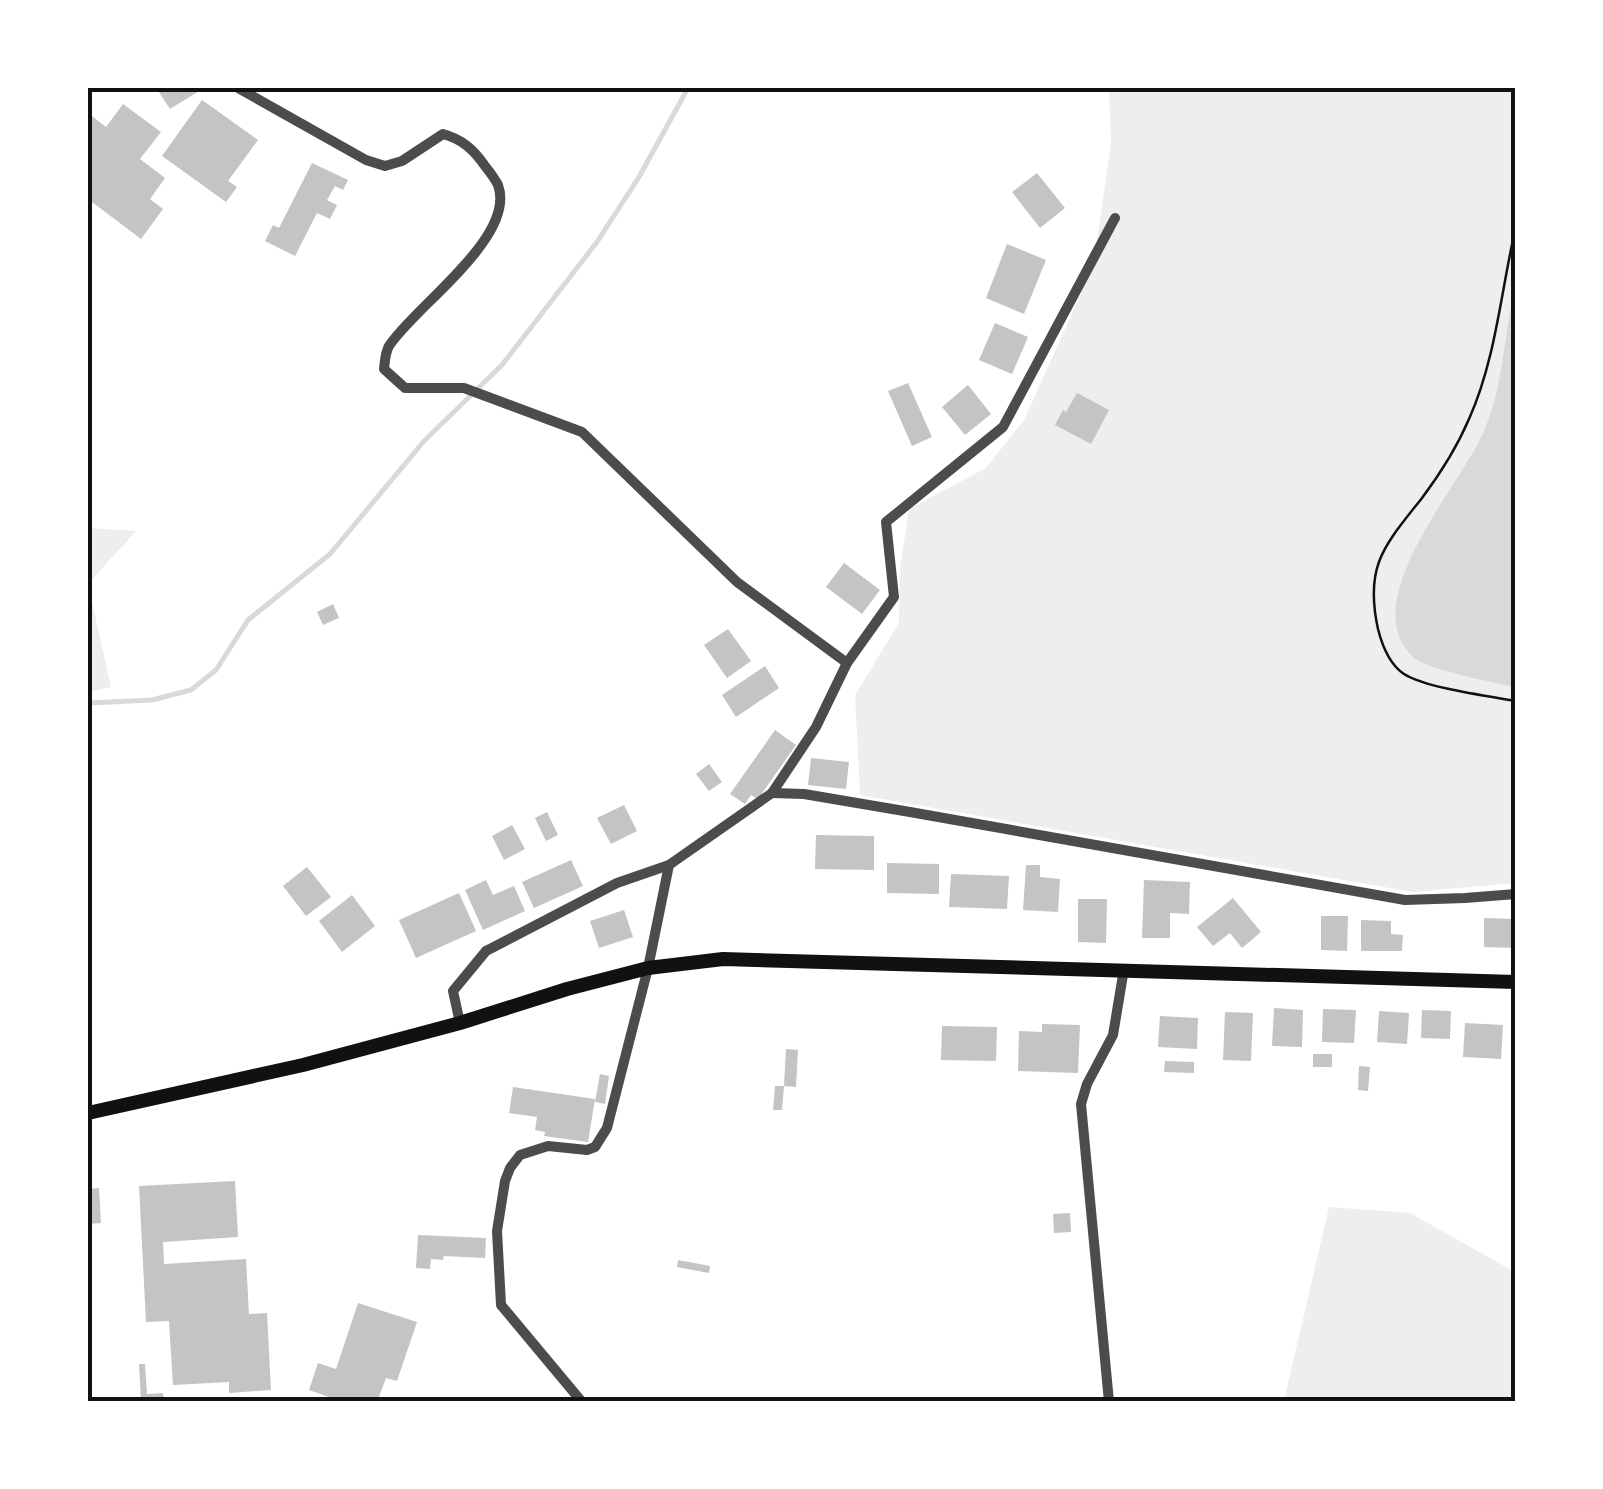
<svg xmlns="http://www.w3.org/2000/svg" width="1603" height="1489" font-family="Spectral,serif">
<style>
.green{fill:#eee}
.water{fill:#d9d9d9}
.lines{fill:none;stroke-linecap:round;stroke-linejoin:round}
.stream{stroke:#d9d9d9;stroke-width:5}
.building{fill:#c4c4c4}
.path{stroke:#111;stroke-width:2.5}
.minor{stroke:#4c4c4c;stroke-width:10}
.secondary{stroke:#111;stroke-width:14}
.neatline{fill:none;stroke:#111;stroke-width:4}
</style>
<rect width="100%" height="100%" fill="#fff"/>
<g class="green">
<path d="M1109,88H1515V883L1412,892L860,795L855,695L899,623L900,568L909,509L986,468L1024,420L1093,267L1111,144Z"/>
<path d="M88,528L136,531L88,584L111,687L88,692Z"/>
<path d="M1329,1207L1410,1213L1515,1272V1401H1284Z"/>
</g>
<path class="water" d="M1515,289V687C1495,683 1425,669 1413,657C1354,601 1461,486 1484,431C1504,386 1503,336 1515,289Z"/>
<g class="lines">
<path class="stream" d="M88,703L152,700L191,690L216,670L248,620L330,554L424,441L502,365L597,242L639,177L688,88"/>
</g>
<g class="building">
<path d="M159,88H204L170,109L157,89Z"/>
<path d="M202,100L258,140L228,181L237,187L226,202L162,156Z"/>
<path d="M123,104L161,132L140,159L165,178L150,199L163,209L141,239L88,199V113L106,127Z"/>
<path d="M312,163L348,180L343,190L335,186L327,200L337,205L330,219L317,213L295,256L265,241L273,225L279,228Z"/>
<path d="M1037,173L1065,208L1040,228L1012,192Z"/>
<path d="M1007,244L1046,260L1024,314L986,298Z"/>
<path d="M995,323L1028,337L1012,374L979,360Z"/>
<path d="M908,383L932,437L912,446L888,391Z"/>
<path d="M968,385L991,414L965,435L942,407Z"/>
<path d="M1077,393L1109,410L1091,444L1055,425L1063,410L1066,412Z"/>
<path d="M844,563L880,590L862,614L826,587Z"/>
<path d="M333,604L339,618L323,625L317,612Z"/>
<path d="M728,629L751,661L727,678L704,645Z"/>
<path d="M765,666L779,688L736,717L722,695Z"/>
<path d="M775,730L796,745L758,799L751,795L745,804L730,794Z"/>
<path d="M811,758L849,762L846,789L808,785Z"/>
<path d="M709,764L722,782L709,791L696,774Z"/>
<path d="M624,805L637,831L611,844L597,818Z"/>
<path d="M547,812L558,835L546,841L535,818Z"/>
<path d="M512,825L525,849L504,860L492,836Z"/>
<path d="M816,835L874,836V870L815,869Z"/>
<path d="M571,860L583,886L534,908L522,882Z"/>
<path d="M887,863L939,864V894L887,893Z"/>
<path d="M1026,865H1040V877L1060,879L1058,912L1023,910Z"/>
<path d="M307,867L331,897L306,916L283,886Z"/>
<path d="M951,874L1009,876L1007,909L949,907Z"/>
<path d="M486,880L493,895L514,886L525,911L483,930L465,890Z"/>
<path d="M1144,880L1190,882L1189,914L1170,913V938H1142Z"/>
<path d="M459,893L476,931L416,958L399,920Z"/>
<path d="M352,895L375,926L342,952L319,921Z"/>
<path d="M1233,898L1261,932L1242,948L1230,933L1213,946L1197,927Z"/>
<path d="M1078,899H1107L1106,943L1078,942Z"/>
<path d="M624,910L633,937L599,948L590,921Z"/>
<path d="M1321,916H1348L1347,951L1321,950Z"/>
<path d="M1484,918L1516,919V948L1484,947Z"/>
<path d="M1361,920L1391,921V934L1403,935L1402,951H1361Z"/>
<path d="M1274,1008L1303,1010L1302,1047L1272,1046Z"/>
<path d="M1323,1009L1356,1010L1354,1043L1322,1042Z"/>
<path d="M1422,1010L1451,1011L1450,1039L1421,1038Z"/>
<path d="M1379,1011L1409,1013L1407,1044L1377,1042Z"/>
<path d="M1225,1012L1253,1013L1251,1061L1223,1060Z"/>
<path d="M1160,1016L1198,1018L1197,1049L1158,1047Z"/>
<path d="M1465,1023L1503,1025L1501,1059L1463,1057Z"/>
<path d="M1042,1024L1080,1025L1078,1073L1018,1071L1019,1031L1042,1032Z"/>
<path d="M942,1026L997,1027L996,1061L941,1060Z"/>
<path d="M786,1049L798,1050L796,1087L784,1086Z"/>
<rect x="1313" y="1054" width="19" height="13"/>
<path d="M1165,1061L1194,1062V1073L1164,1072Z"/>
<path d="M1359,1066L1370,1067L1368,1091L1358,1090Z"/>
<path d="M600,1074L609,1076L605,1104L595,1102Z"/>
<path d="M775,1086H784L782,1110H773Z"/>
<path d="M513,1087L595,1099L588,1142L544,1136L545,1132L535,1130L537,1117L509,1113Z"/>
<path d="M235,1181L238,1237L163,1242L164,1264L246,1259L249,1314L267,1313L271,1390L229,1393V1382L173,1385L169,1321L146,1322L139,1186Z"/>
<path d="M99,1188L101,1223L88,1224V1189Z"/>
<path d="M1070,1213L1071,1232L1054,1233L1053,1214Z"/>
<path d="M418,1235L486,1238L485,1258L444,1256L443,1260L431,1259L430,1269L416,1268Z"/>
<path d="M678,1260L710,1266L709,1273L677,1267Z"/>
<path d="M358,1303L417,1322L397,1381L386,1378L377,1402H328L329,1397L309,1390L318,1363L336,1369Z"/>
<path d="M139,1364H145L147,1394L163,1393L164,1402H141Z"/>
</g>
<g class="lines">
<path class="path" d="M1516,226C1501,290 1496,359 1469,419C1457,447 1440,474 1422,498C1385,545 1364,565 1378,629C1382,645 1389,664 1404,674C1426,688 1488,696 1516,701"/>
<g class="minor">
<path d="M238,88L366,160L385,166L402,161L443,134C462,139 474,150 485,166C489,171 495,179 498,185C517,237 415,306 389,346C385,353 385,361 384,369L405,388H464L582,432L737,582L847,663"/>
<path d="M772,793L804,794L910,812L1405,900L1465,898L1516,894"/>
<path d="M460,1023L453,991L486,951L617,883L669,865L772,793L816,727L847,663L894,597L886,522L1003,427L1115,218"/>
<path d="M582,1402L501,1305L497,1231L505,1181L510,1168L520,1155L548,1146L587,1150L595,1147L607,1128L648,968L669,865"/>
<path d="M1109,1402L1081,1104L1087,1084L1113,1035L1124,969"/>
</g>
<path class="secondary" d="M88,1113L303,1065L460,1023L567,989L648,968L723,959L1516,982"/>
</g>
<rect width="1603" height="1489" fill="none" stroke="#ffffff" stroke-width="180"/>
<rect x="90" y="90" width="1423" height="1309" class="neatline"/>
</svg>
